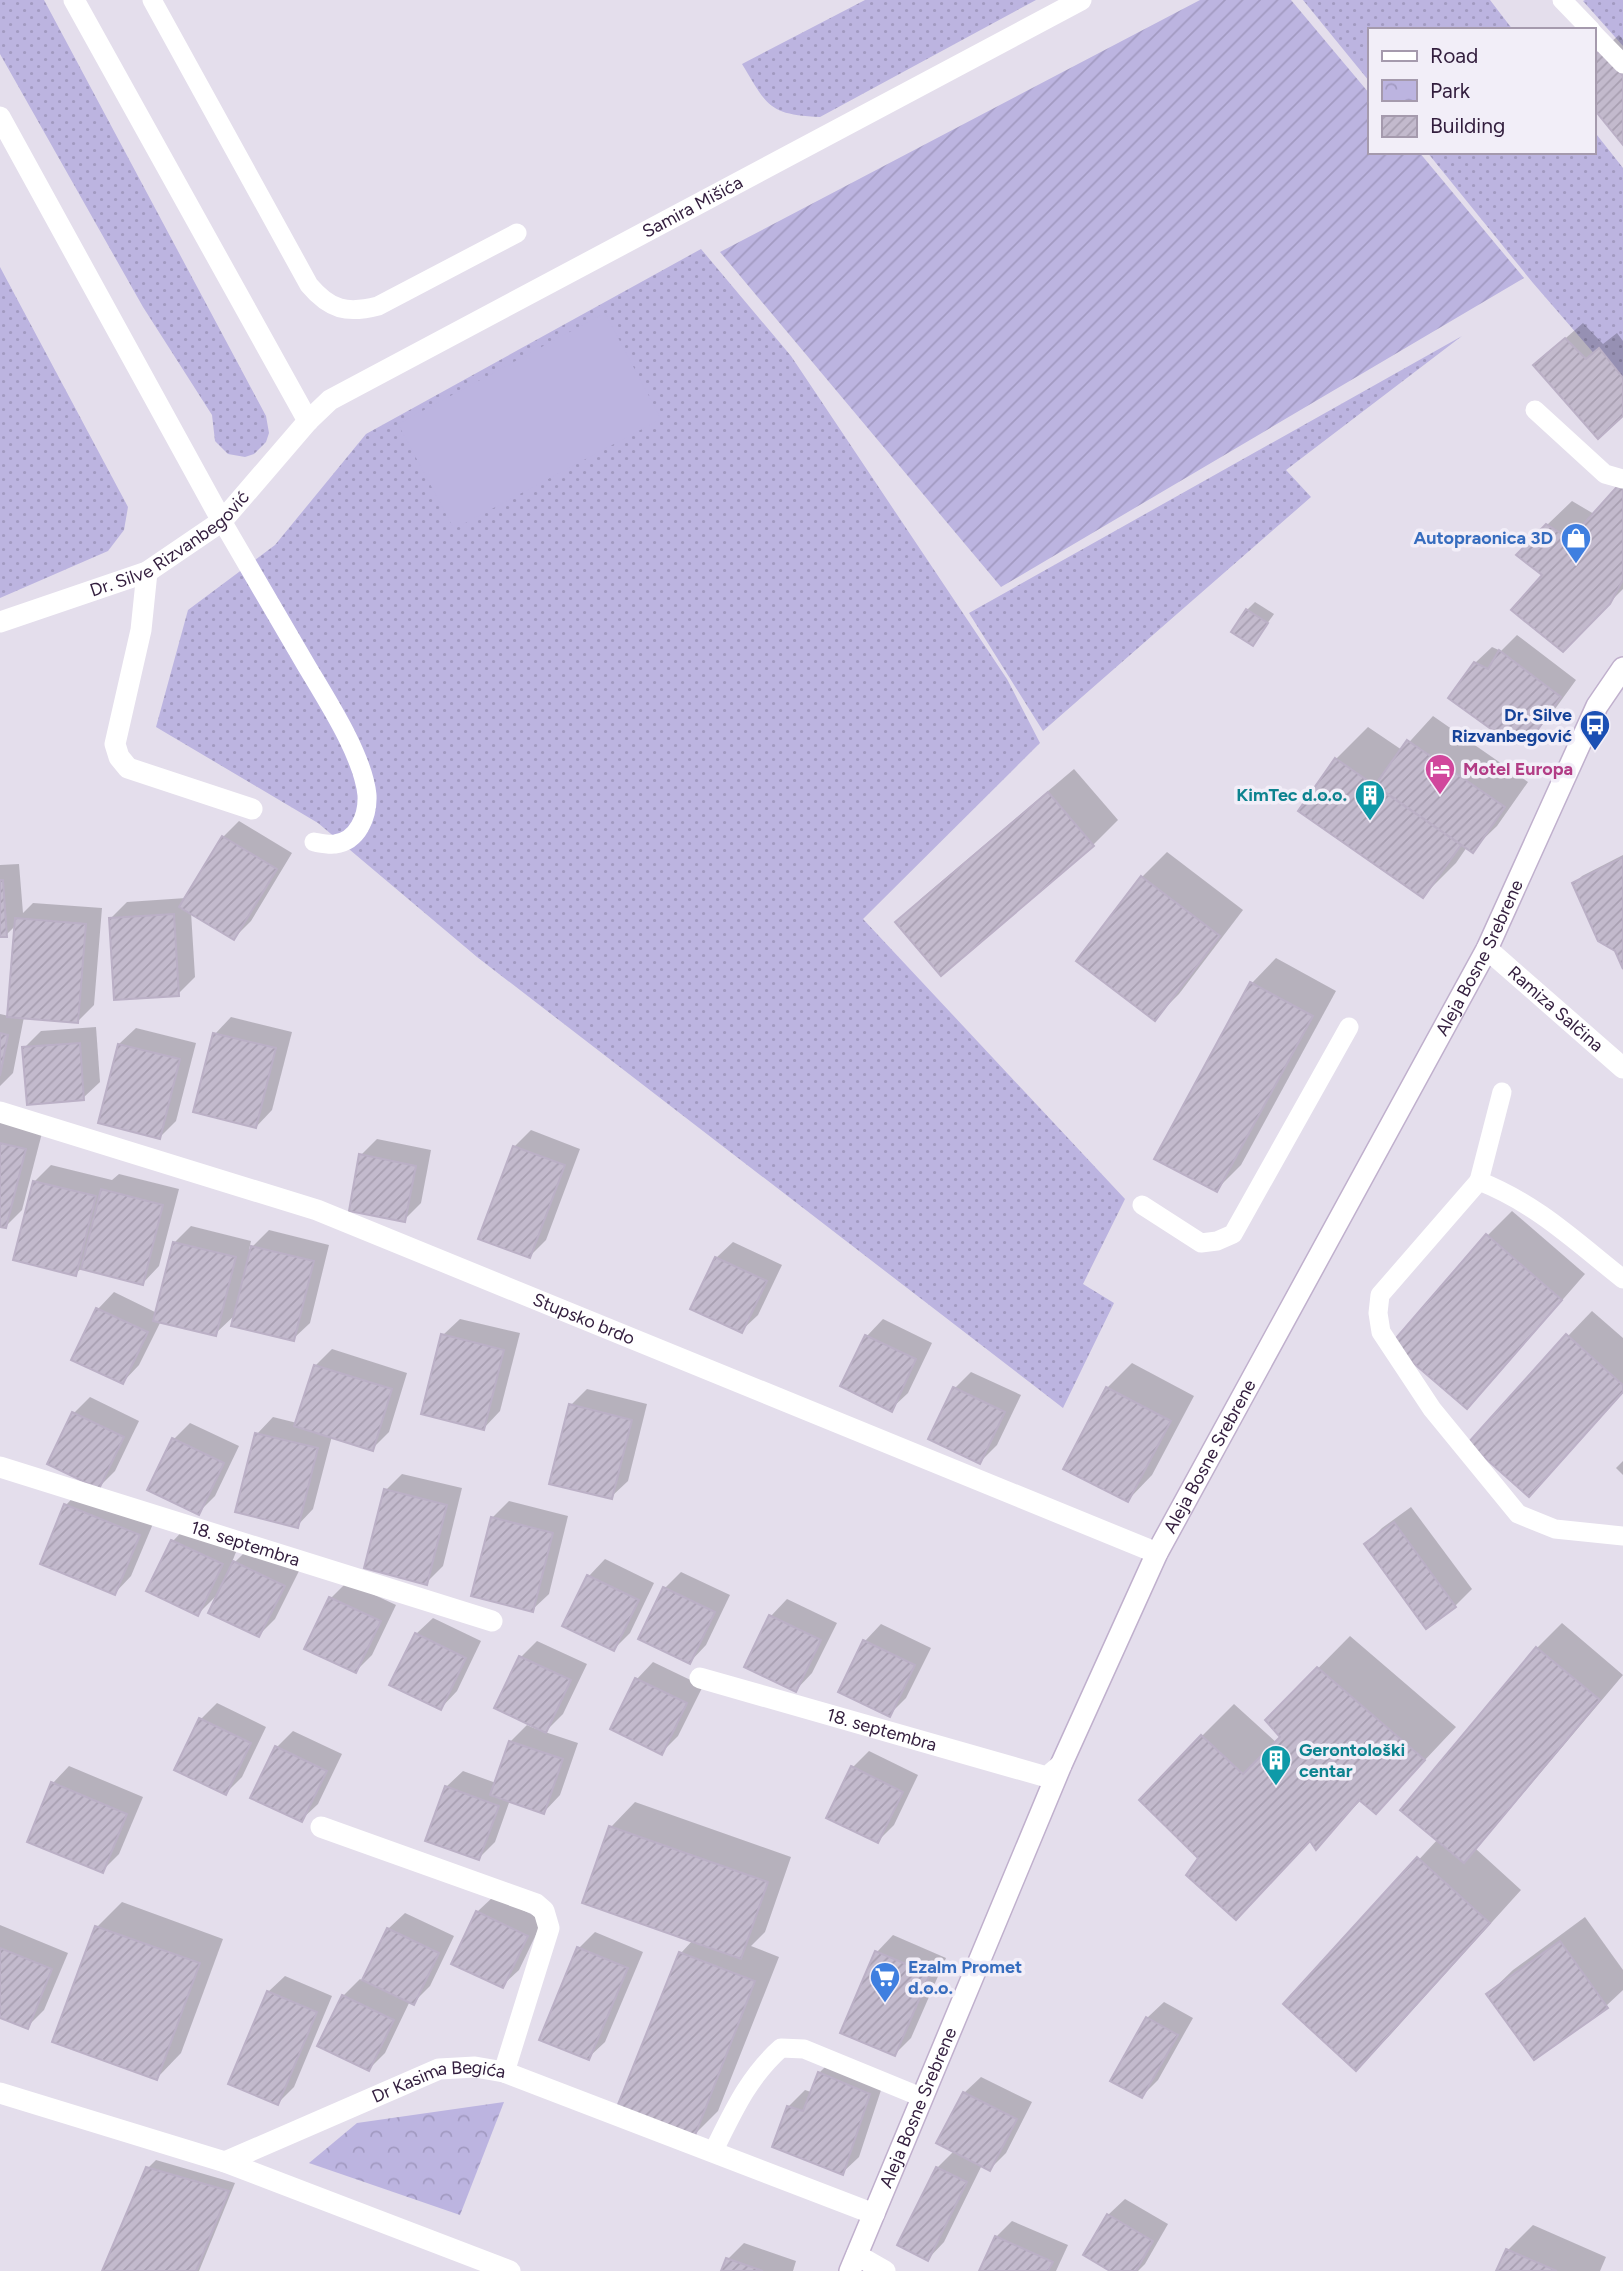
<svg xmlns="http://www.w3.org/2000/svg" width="1623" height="2271" font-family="Figtree,sans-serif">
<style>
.grass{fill:url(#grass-dots)}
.park{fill:url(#park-crowns)}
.garden{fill:url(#garden-furrows)}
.pitch{fill:#bcb4e0}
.shadow{fill:#0003}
.building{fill:url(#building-hatch);stroke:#bbb0c6;stroke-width:2}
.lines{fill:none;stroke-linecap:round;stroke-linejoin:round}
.secondary-casing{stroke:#c0b0cd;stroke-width:24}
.lane{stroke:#fff;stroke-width:19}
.street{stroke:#fff;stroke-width:21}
.secondary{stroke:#fff;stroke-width:21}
.labels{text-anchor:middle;stroke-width:7;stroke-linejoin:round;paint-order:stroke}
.street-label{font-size:18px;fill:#321d3d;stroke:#f2eef8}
.shop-label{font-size:18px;font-weight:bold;fill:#366cbe;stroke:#f2eef8;text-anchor:end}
.transit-label{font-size:18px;font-weight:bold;fill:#164399;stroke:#f2eef8;text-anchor:end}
.hotel-label{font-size:18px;font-weight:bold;fill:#b23c85;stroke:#f2eef8;text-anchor:start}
.culture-label{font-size:18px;font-weight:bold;fill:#0d838f;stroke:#f2eef8;text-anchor:end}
</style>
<defs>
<pattern id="grass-dots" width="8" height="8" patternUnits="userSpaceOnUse" patternTransform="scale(1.75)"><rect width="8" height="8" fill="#bcb4e0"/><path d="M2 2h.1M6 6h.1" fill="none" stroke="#a29ac1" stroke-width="1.8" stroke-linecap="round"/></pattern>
<pattern id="park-crowns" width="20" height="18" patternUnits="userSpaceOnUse" patternTransform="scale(1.75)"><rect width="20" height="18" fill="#bcb4e0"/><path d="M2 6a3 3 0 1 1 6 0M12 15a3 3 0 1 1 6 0" fill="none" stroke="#a29ac1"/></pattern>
<pattern id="garden-furrows" width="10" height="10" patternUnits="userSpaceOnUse" patternTransform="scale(1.75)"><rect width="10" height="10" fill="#bcb4e0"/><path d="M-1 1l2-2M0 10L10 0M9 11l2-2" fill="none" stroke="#a29ac1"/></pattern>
<pattern id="building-hatch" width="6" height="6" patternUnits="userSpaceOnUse" patternTransform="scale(1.75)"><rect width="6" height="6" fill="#c3bacd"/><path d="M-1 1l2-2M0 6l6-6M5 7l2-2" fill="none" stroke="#a89fb1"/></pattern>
</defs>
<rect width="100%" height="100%" fill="#e4deec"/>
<g class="grass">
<path d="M0,0H44L266,416L269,433L266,442L254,454L245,457L228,454L215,441L212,415L143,307L0,54Z"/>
<path d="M865,0H1036L820,117C768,115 767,105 742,64Z"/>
<path d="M1303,0H1490L1513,30H1369V81Z"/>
<path d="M1585,0H1623V46L1583,1Z"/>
<path d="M1593,130L1623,168V387L1533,283L1427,152H1593Z"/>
<path d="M701,249L791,356L1007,679L1040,743L863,919L1125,1199L1083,1284L1114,1303L1063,1408L477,957L318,823L156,727L188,610L275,545L366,434Z"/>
<path d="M0,267L128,507L124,530L108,551L0,598Z"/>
<path d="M1462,336L1286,470L1311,497L1043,731L969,613Z"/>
</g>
<path class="park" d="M504,2102L460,2215L309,2163L357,2123Z"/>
<path class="garden" d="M1200,0H1291L1369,93V152H1419L1524,278L1001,587L720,252Z"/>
<path class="pitch" d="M605,313L661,419L454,529L398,424Z"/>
<g class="shadow">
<path d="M1619,35L1623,40V142L1593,58Z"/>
<path d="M1583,323L1603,344L1617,333L1623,341V413L1535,365Z"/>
<path d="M1623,483V589L1563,649L1545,575L1547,525L1572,501L1594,514Z"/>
<path d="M1255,602L1274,614L1253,644L1247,610Z"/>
<path d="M1517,635L1576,680L1547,720L1530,737L1475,663L1492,647L1501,651Z"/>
<path d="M1433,716L1528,782L1497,826L1472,850L1467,847L1456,863L1423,896L1336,759L1368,727L1402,750Z"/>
<path d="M1074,769L1118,820L1093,845L941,974L897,922L922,898Z"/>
<path d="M239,821L292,853L251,921L234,938L191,912L195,977L178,994L111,918L127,902L186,898L223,837Z"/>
<path d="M1167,852L1243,910L1179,994L1155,1018L1078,961L1142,877Z"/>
<path d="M1623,855V965L1574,884L1582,876Z"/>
<path d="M19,864L23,913L33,903L102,908L94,1005L77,1022L24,1017L13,1073L0,1086V1014L9,1016L16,925L6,935L0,936V865Z"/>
<path d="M1276,958L1336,991L1241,1165L1216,1190L1252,983Z"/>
<path d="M231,1017L292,1032L272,1110L256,1127L215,1034Z"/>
<path d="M96,1027L100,1082L83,1098L24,1048L41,1031Z"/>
<path d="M136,1028L196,1043L176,1121L160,1137L119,1044Z"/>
<path d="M0,1122L42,1133L22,1210L6,1226L0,1225Z"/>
<path d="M531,1130L580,1149L546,1240L530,1256L514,1147Z"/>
<path d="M377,1139L431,1150L421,1203L404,1220L361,1155Z"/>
<path d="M51,1165L112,1180L119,1174L179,1189L159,1266L143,1283L82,1268L75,1274L15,1259L35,1181Z"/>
<path d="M1512,1211L1585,1274L1491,1382L1466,1407L1393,1343L1488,1235Z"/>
<path d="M191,1226L251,1241L249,1250L269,1230L329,1245L310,1323L293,1339L236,1314L215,1334L161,1321L139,1365L123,1382L98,1309L114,1292L157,1313L175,1242Z"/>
<path d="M733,1242L782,1265L758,1315L741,1331L716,1258Z"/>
<path d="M1592,1311L1623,1338V1393L1529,1495L1568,1336Z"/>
<path d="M460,1319L520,1333L500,1411L484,1428L443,1335Z"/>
<path d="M883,1319L932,1343L908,1393L891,1409L867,1336Z"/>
<path d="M332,1349L407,1373L389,1432L372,1449L332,1436L313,1509L297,1526L257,1434L273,1417L297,1423L315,1366Z"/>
<path d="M1132,1363L1194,1396L1152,1475L1128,1500L1107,1388Z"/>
<path d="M971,1372L1021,1395L997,1445L980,1462L955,1388Z"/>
<path d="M587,1389L647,1404L628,1481L611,1497L571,1405Z"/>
<path d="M90,1397L139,1421L115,1471L99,1487L74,1413Z"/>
<path d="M190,1423L239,1446L215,1496L198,1513L174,1439Z"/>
<path d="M1623,1461V1475L1616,1468Z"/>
<path d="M402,1474L462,1488L443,1566L426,1583L386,1490Z"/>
<path d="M82,1488L155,1519L131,1576L115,1593L42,1563L66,1505Z"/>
<path d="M509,1501L568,1516L549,1594L532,1610L492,1518Z"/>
<path d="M1411,1507L1472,1589L1455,1606L1427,1627L1366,1544L1382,1528Z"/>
<path d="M189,1524L238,1547L230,1567L251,1546L300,1569L275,1619L259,1635L218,1594L198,1614L149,1591L173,1541Z"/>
<path d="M605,1559L654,1583L630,1633L614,1649L564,1625L589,1576Z"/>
<path d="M681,1572L730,1595L706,1645L690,1662L665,1588Z"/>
<path d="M347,1582L396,1605L372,1655L356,1671L331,1598Z"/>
<path d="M787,1599L837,1623L812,1673L796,1690L771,1616Z"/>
<path d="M433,1618L481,1641L457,1691L441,1708L416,1634Z"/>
<path d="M1562,1623L1623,1675L1476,1849L1521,1890L1389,2036L1356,2068L1285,2004L1438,1839L1402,1809L1537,1648Z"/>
<path d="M881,1624L931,1648L906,1698L890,1714L841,1691L865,1641Z"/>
<path d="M1350,1636L1456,1727L1376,1812L1361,1800L1316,1847L1311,1839L1200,1858L1202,1736L1234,1704L1277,1743L1283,1737L1267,1720Z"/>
<path d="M537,1641L587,1664L563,1714L545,1732L578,1743L560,1795L544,1812L510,1800L495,1842L479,1858L446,1787L463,1771L496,1783L510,1742L527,1725L536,1729L521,1657Z"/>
<path d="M653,1662L703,1686L678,1736L662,1752L613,1729L637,1679Z"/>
<path d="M217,1703L266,1727L242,1777L226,1793L201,1719Z"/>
<path d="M293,1731L342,1754L318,1804L301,1820L277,1747Z"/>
<path d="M869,1751L918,1775L894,1825L878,1841L853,1767Z"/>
<path d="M69,1766L143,1797L119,1854L102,1871L53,1783Z"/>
<path d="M635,1802L791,1857L765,1932L751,1946L779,1957L718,2111L693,2136L681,1953L693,1940L611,1827Z"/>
<path d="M494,1896L543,1920L519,1970L502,1986L477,1912Z"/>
<path d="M122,1902L223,1939L181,2053L157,2078L55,2041L97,1927Z"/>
<path d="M405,1913L454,1936L430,1986L413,2003L410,2001L385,2053L369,2069L319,2045L343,1996L360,1979L363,1981L388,1929Z"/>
<path d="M1585,1917L1623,1970V1990L1606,2006L1488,1994L1513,1970Z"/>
<path d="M0,1925L68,1953L44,2010L27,2027L0,2016Z"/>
<path d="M595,1932L643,1952L605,2042L588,2058L579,1948Z"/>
<path d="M893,1935L946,1958L911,2038L895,2054L842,2032L877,1952Z"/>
<path d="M285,1976L332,1996L294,2087L278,2103L268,1992Z"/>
<path d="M1164,2002L1193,2018L1158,2080L1142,2096L1147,2018Z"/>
<path d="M836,2056L885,2078L859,2157L842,2173L788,2107L805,2090L811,2092L819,2073Z"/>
<path d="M981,2077L1032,2102L1006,2153L990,2169L982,2165L944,2242L928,2259L899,2244L937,2168L954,2151L964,2093Z"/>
<path d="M156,2160L235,2183L199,2271H104L148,2168Z"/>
<path d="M1125,2199L1168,2224L1145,2264L1138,2271H1113L1108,2215Z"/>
<path d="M1012,2221L1068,2245L1056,2271H981L996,2237Z"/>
<path d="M1533,2225L1606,2257L1600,2271H1498L1508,2250Z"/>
<path d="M744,2243L796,2261L793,2271H723L728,2259Z"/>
</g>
<g class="building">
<path d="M1601,50L1623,76V145L1593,108V57Z"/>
<path d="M1565,338L1586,359L1599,348L1623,378V416L1598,439L1533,365Z"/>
<path d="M1623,480V580L1610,604L1563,652L1511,610L1542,575L1516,555L1546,524L1570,539Z"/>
<path d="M1246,609L1268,623L1253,646L1231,632Z"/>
<path d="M1499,650L1561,697L1531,739L1521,732L1509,742L1448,698L1474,662L1488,669Z"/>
<path d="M1407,740L1505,807L1473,853L1375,785Z"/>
<path d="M1335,758L1461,845L1423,898L1298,811Z"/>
<path d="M1048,792L1094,846L941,976L895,922Z"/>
<path d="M222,836L277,869L234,940L179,907Z"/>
<path d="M1623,857V969L1615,951L1598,941L1572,883Z"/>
<path d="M1141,876L1220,936L1155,1021L1076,961Z"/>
<path d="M0,880H3L7,937H0Z"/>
<path d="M174,914L179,996L114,1000L109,918Z"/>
<path d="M15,918L86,924L78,1023L7,1017Z"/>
<path d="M1250,982L1313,1016L1217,1192L1154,1159Z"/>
<path d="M0,1033L8,1035L0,1076Z"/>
<path d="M213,1033L276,1048L256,1128L193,1112Z"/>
<path d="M80,1043L84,1100L27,1105L22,1047Z"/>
<path d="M118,1044L180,1059L160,1139L98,1123Z"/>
<path d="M0,1143L26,1149L6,1228L0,1227Z"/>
<path d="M513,1146L565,1165L530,1258L478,1239Z"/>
<path d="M359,1154L416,1166L405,1222L349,1211Z"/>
<path d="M33,1181L96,1196L76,1276L13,1260Z"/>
<path d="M101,1189L163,1205L143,1285L81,1269Z"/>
<path d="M1486,1234L1562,1300L1467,1409L1391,1344Z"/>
<path d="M173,1242L236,1257L216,1336L153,1321Z"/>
<path d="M251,1246L314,1261L294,1341L231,1326Z"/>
<path d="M715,1257L767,1281L742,1333L690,1309Z"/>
<path d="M96,1308L148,1332L123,1384L71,1360Z"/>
<path d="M441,1334L504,1350L484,1430L421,1414Z"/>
<path d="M1566,1334L1623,1385V1392L1529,1497L1468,1443Z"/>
<path d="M865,1335L916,1359L892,1412L840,1386Z"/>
<path d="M314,1365L392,1389L373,1451L294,1426Z"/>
<path d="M953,1387L1005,1412L980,1464L928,1439Z"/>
<path d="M1106,1387L1171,1421L1128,1502L1063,1469Z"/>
<path d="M569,1404L632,1420L612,1499L549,1484Z"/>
<path d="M72,1412L124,1437L99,1489L47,1464Z"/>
<path d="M255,1433L318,1448L298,1528L235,1512Z"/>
<path d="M172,1438L224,1463L199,1515L147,1490Z"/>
<path d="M384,1489L447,1505L427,1585L364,1568Z"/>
<path d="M64,1504L140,1535L115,1595L40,1564Z"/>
<path d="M491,1517L553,1533L533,1612L471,1596Z"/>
<path d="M1394,1522L1456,1607L1426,1629L1364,1544Z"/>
<path d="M171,1540L223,1564L198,1616L146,1591Z"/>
<path d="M233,1561L285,1586L259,1637L208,1613Z"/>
<path d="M587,1575L639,1600L614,1651L562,1626Z"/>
<path d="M663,1587L715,1612L690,1664L638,1639Z"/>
<path d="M329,1597L381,1621L356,1673L304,1649Z"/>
<path d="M769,1615L821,1640L796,1692L744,1667Z"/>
<path d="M415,1633L466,1658L441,1710L389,1685Z"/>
<path d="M863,1640L915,1665L890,1717L838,1692Z"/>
<path d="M1536,1647L1600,1700L1464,1863L1400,1810Z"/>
<path d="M519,1656L571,1680L546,1733L494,1708Z"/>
<path d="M1317,1667L1425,1760L1376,1814L1359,1800L1316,1850L1310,1841L1236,1920L1186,1875L1198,1858L1139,1800L1201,1735L1243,1774L1280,1737L1265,1720Z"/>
<path d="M635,1678L687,1703L662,1755L610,1729Z"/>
<path d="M199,1718L251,1743L226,1795L174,1770Z"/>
<path d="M509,1741L563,1759L544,1814L490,1795Z"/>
<path d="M275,1746L327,1771L302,1822L250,1798Z"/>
<path d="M851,1766L903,1792L878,1843L826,1818Z"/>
<path d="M51,1782L127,1814L103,1873L27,1842Z"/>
<path d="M445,1786L499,1806L479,1860L425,1841Z"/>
<path d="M609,1826L768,1882L741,1959L582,1903Z"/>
<path d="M1417,1857L1490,1923L1356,2071L1283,2004Z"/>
<path d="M476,1911L528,1936L503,1988L451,1964Z"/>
<path d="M95,1926L200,1963L157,2080L52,2042Z"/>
<path d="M387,1928L439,1953L414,2005L362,1980Z"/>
<path d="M1560,1941L1608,2008L1534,2060L1486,1994Z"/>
<path d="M577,1947L628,1968L589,2060L539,2040Z"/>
<path d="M0,1948L52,1969L28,2029L0,2018Z"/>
<path d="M875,1951L930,1974L895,2056L840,2033Z"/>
<path d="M679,1952L755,1981L694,2138L617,2107Z"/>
<path d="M267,1991L317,2012L278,2105L228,2084Z"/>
<path d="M342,1995L394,2020L369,2071L317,2046Z"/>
<path d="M1146,2017L1178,2035L1142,2098L1110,2081Z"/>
<path d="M818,2072L870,2094L843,2175L772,2147L787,2106L803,2111Z"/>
<path d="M963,2092L1017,2119L990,2171L936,2143Z"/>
<path d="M146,2167L229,2191L196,2271H102Z"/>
<path d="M936,2167L967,2182L928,2261L897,2245Z"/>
<path d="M1107,2214L1153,2241L1136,2271H1110L1083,2255Z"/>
<path d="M995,2236L1053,2262L1048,2271H979Z"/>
<path d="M1506,2249L1557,2271H1496Z"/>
<path d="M726,2258L763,2271H721Z"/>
</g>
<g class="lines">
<g class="secondary-casing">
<g id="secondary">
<path id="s7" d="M850,2271L1061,1765L1157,1553L1487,949L1597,706L1623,668"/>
</g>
</g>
<g class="lane">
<path d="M152,0L309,285C330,310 347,314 378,306L517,233"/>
<path d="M1562,0L1591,30"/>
<path d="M1593,33L1623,64"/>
<path d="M1535,410L1605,474L1623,479"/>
<path d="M222,521C250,569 278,617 306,665C326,699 363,755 367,795C368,816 358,841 335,844C329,845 320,843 314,842"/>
<path d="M1479,1181L1502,1092"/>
<path d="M1142,1205L1201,1243L1217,1241L1233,1234L1349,1027"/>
<path d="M1623,1279C1575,1241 1537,1204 1479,1181L1380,1295L1378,1313L1381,1332L1432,1409L1518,1514L1555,1529L1623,1536"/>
<path d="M713,2152C732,2114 748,2077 781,2048L804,2049L921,2097"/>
</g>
<g class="street">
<path d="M74,0L308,421"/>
<path d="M0,117L222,521"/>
<path d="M147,572L141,630L115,744L119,757L128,768L252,809"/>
<path id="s1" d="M0,622L147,572L222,521L308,421L330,400L1081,0"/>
<path id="s2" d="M1487,949L1623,1068"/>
<path id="s3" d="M0,1112L317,1210L1157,1553"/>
<path id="s4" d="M0,1467L492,1621"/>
<path id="s5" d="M700,1678L1047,1777L1061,1765"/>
<path d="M321,1827L536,1904L544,1911L549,1928L504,2072"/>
<path id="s6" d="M0,2093L225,2162L439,2069L475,2067L504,2072L874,2214"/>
<path d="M225,2162L510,2271"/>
<path d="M857,2255L885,2271"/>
</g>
<use href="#secondary" class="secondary"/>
</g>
<defs>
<g id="shop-pin" transform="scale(1.575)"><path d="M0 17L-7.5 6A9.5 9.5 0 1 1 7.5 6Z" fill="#3f7fe0" stroke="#f2eef8"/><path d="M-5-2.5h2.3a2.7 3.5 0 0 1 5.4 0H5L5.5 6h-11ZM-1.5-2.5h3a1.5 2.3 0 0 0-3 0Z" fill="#fff"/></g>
<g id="bus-pin" transform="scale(1.575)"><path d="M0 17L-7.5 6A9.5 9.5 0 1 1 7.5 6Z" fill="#1a4fb4" stroke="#f2eef8"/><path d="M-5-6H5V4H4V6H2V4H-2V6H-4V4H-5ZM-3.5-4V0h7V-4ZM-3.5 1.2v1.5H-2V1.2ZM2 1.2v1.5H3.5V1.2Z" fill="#fff"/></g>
<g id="hotel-pin" transform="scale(1.575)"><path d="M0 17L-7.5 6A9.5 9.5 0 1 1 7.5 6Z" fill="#d1479c" stroke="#f2eef8"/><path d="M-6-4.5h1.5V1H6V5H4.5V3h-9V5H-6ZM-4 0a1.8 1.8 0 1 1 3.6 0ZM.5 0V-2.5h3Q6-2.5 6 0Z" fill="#fff"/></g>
<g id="building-pin" transform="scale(1.575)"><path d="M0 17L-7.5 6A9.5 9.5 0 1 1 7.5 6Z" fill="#0f9aa8" stroke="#f2eef8"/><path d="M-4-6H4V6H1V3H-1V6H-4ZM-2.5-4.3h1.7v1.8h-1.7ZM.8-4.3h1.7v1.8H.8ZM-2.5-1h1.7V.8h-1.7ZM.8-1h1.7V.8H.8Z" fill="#fff"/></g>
<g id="supermarket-pin" transform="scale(1.575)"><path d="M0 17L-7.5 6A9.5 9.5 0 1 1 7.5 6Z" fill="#3f7fe0" stroke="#f2eef8"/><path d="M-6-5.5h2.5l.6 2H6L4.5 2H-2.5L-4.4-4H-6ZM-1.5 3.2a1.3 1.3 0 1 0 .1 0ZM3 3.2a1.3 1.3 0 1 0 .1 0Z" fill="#fff"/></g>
</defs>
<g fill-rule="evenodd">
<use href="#shop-pin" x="1576" y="538"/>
<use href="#bus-pin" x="1595" y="725"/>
<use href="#hotel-pin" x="1440" y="769"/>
<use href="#building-pin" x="1370" y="795"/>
<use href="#building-pin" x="1276" y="1760"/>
<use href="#supermarket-pin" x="885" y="1977"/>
</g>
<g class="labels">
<g class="street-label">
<text dy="6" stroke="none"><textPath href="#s1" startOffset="819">Samira Mišića</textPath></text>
<text dy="6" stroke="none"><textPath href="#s1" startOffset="189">Dr. Silve Rizvanbegović</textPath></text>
<text dy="6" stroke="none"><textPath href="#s7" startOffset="1458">Aleja Bosne Srebrene</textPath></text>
<text dy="6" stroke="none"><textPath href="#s2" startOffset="91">Ramiza Salčina</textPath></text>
<text dy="6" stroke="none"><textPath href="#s3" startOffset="620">Stupsko brdo</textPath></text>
<text dy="6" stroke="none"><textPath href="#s7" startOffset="891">Aleja Bosne Srebrene</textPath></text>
<text dy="6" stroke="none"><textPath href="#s4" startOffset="257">18. septembra</textPath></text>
<text dy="6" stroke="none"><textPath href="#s5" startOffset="189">18. septembra</textPath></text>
<text dy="6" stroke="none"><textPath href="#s6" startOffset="466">Dr Kasima Begića</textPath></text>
<text dy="6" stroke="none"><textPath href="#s7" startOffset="177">Aleja Bosne Srebrene</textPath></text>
</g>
<g class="shop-label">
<text x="1553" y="544">Autopraonica 3D</text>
<text x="908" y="1973" text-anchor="start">Ezalm Promet<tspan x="908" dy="21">d.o.o.</tspan></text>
</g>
<g class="transit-label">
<text x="1572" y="721">Dr. Silve<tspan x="1572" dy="21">Rizvanbegović</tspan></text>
</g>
<g class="hotel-label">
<text x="1463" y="775">Motel Europa</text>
</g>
<g class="culture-label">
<text x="1347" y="801">KimTec d.o.o.</text>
<text x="1299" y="1756" text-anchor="start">Gerontološki<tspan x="1299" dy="21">centar</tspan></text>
</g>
</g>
<rect x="1368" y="28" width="228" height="126" fill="#f2eef8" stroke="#a59aad" stroke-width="2"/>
<rect x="1382" y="51" width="35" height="10" fill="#ffffff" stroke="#a59aad" stroke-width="2"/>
<text x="1430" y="63" font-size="21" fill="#321d3d">Road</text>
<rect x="1382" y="80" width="35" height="21" fill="url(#park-crowns)" stroke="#a59aad" stroke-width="2"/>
<text x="1430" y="98" font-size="21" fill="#321d3d">Park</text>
<rect x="1382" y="116" width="35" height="21" fill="url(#building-hatch)" stroke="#a59aad" stroke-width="2"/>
<text x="1430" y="133" font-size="21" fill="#321d3d">Building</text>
</svg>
